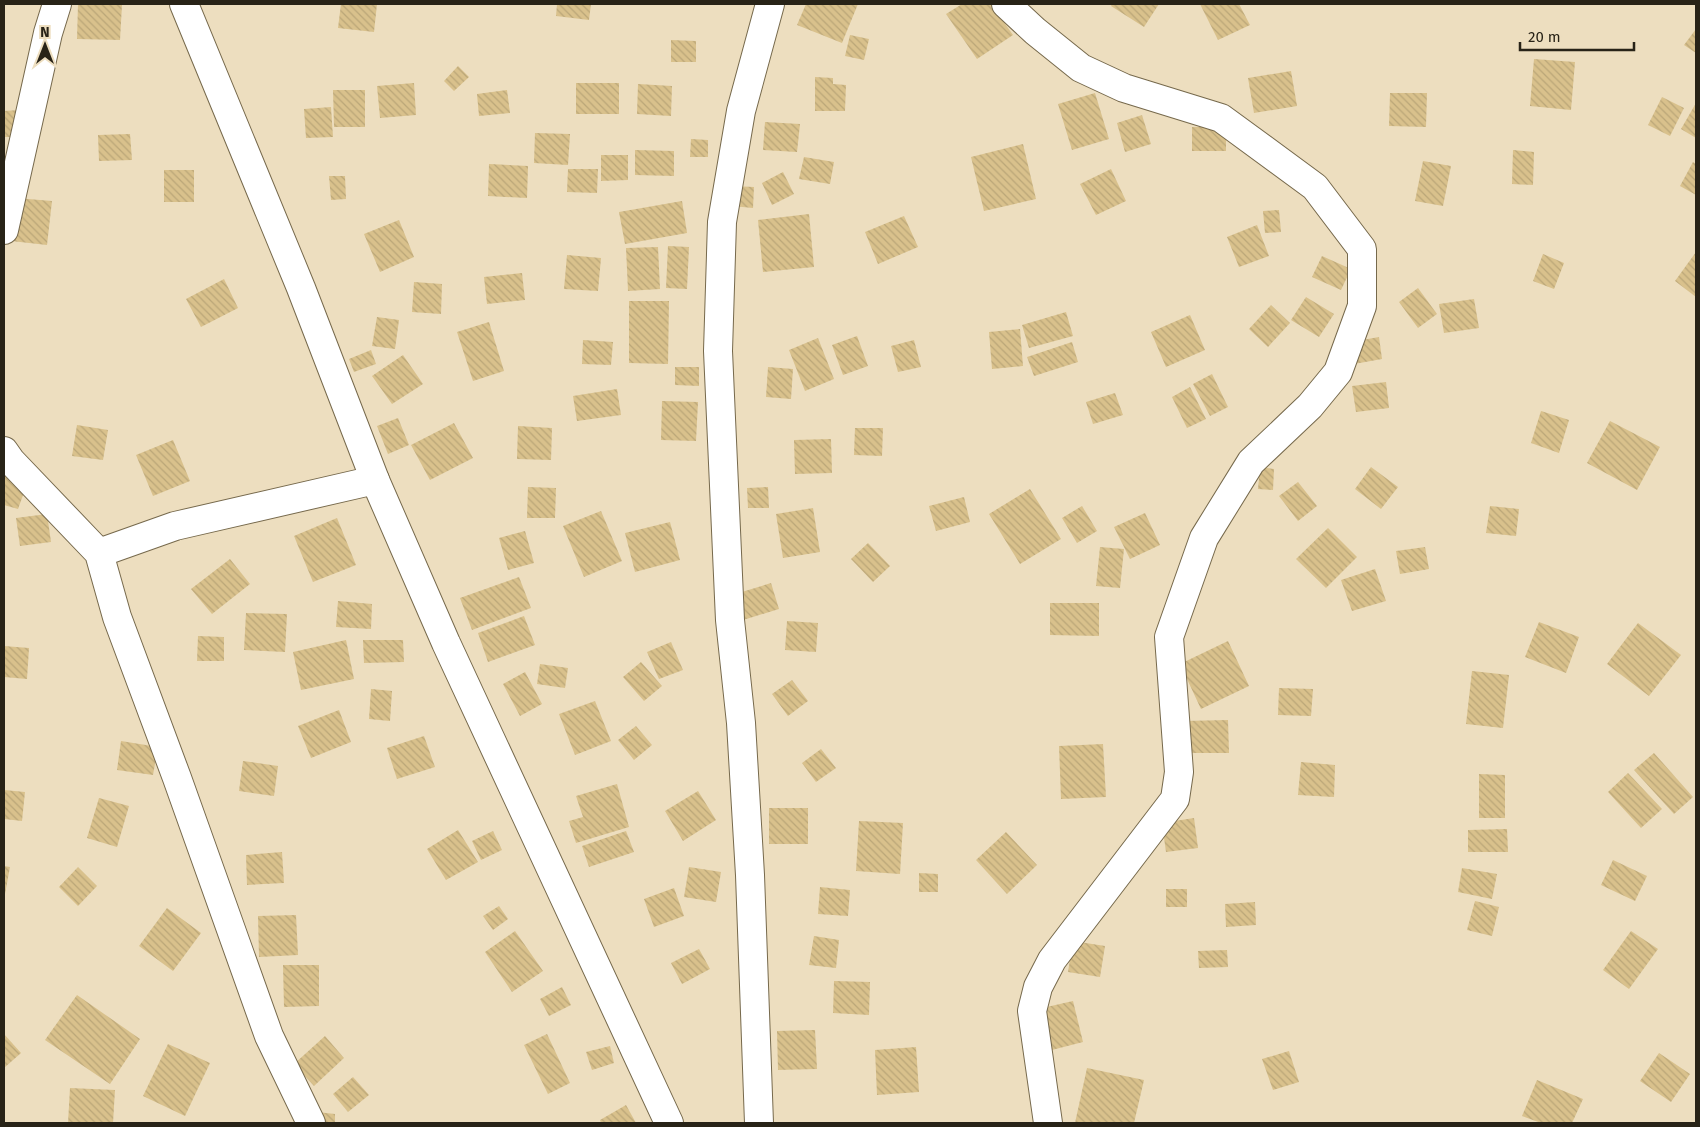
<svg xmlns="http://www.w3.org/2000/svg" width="1700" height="1127" font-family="'Fira Sans',sans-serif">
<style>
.building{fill:url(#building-back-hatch)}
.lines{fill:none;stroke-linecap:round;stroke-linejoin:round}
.street-casing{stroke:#76694c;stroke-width:30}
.street{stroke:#fff;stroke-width:28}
</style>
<defs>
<pattern id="building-back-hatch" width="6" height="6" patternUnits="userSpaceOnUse" patternTransform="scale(1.25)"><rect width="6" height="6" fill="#d9c18c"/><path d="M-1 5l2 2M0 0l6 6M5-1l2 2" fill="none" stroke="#baa678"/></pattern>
</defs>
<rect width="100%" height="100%" fill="#eddebf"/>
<g class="building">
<path d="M78,4L122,5L120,40L77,39Z"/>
<path d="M341,4H377L374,32L338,28Z"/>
<path d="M557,4H591L589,20L556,16Z"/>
<path d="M806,4H858L842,43L797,25Z"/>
<path d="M962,4H991L1013,35L977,59L946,14Z"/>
<path d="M1112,4H1159L1144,27L1111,6Z"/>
<path d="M1200,4H1239L1250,25L1218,40Z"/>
<path d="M1696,29V53L1684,45Z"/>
<path d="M850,35L869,39L864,60L845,56Z"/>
<path d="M671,40L696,41V62H671Z"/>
<path d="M1534,59L1575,62L1571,110L1530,106Z"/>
<path d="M458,66L469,77L454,91L444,81Z"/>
<path d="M1291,71L1297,106L1254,113L1248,78Z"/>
<path d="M815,77L833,78V84L846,85L845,111H815Z"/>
<path d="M414,83L416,115L380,118L377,86Z"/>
<rect x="576" y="83" width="43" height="31"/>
<path d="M638,84L672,86L671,116L637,114Z"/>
<path d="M333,90H365V127H334Z"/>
<path d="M507,90L510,113L479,116L477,94Z"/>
<path d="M1095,93L1109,139L1072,150L1058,104Z"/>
<path d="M1390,93H1427L1426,127L1389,126Z"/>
<path d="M1662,97L1684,108L1670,136L1648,125Z"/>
<path d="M1696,103V138L1681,129Z"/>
<path d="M331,107L333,137L306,138L304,109Z"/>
<path d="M19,110V137H4V111Z"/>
<path d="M1142,115L1151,144L1125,152L1117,123Z"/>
<path d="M765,122L800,124L797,152L763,150Z"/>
<rect x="1192" y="127" width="34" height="24"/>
<path d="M535,133L570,134L568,165L534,163Z"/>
<path d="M130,134L132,160L99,161L98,135Z"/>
<path d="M691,139L708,140V157H690Z"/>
<path d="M1023,144L1036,199L984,211L971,157Z"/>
<path d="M635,150L674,151V176L635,175Z"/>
<path d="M1513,150L1534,152L1533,185L1512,184Z"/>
<path d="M601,155H628V180L601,181Z"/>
<path d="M804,157L834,162L830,184L799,179Z"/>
<path d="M1423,161L1451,166L1443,206L1415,201Z"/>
<path d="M1693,162L1696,164V195L1680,186Z"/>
<path d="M489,164L528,166L527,198L488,196Z"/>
<path d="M568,169H598L597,193L567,192Z"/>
<path d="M1111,169L1126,201L1096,215L1080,184Z"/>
<rect x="164" y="170" width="30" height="32"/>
<path d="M783,172L794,194L772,205L762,183Z"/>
<path d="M329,176H345L346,199L331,200Z"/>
<path d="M733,186L754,187L753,208L732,206Z"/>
<path d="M16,198L52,201L47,245L11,241Z"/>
<path d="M682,201L687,233L625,244L619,212Z"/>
<path d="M1279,210L1281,232L1265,233L1263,211Z"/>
<path d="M809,214L814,267L763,272L758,220Z"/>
<path d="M904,216L918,247L878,264L865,232Z"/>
<path d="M399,220L414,257L380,272L364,234Z"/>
<path d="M1257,225L1269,256L1239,267L1227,237Z"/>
<path d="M668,246L689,247L687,289L666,288Z"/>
<path d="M658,247L660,289L628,291L626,248Z"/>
<path d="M1696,252V297L1675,281Z"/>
<path d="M1543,254L1564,263L1554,289L1533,281Z"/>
<path d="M567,255L601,258L598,291L564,289Z"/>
<path d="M1322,256L1351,269L1341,290L1312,277Z"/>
<path d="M522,273L525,300L487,304L484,277Z"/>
<path d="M224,279L238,308L201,327L186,299Z"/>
<path d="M414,282L442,284L441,314L412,312Z"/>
<path d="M1418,288L1437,314L1418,328L1399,302Z"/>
<path d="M1306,297L1334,314L1319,337L1291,320Z"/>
<path d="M1474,299L1479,328L1444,333L1439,304Z"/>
<path d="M629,301H669L668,364L629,363Z"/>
<path d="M1271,305L1290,323L1268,347L1249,329Z"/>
<path d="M1066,312L1073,336L1029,348L1022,325Z"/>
<path d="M1190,315L1205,350L1166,367L1151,332Z"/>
<path d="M377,317L399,320L395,349L372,346Z"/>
<path d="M489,322L504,371L473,381L457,332Z"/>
<path d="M1020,329L1023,366L992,369L989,332Z"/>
<path d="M857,336L868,366L843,375L832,345Z"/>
<path d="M1379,337L1382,359L1354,364L1351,342Z"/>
<path d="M818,338L834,379L805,391L789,350Z"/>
<path d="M583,340L613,342L611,365L582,364Z"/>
<path d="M914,340L921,367L898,372L891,346Z"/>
<path d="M1072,342L1078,362L1034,376L1027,357Z"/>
<path d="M371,350L376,364L354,372L349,359Z"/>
<path d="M403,355L423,384L392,404L372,376Z"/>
<path d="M675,367H699V386L675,385Z"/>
<path d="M768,367L793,369L791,399L766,397Z"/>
<path d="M1212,374L1228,407L1210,416L1193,384Z"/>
<path d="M1386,382L1389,408L1356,412L1352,386Z"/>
<path d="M1190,387L1206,419L1187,428L1172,397Z"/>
<path d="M617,389L621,415L577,421L573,396Z"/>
<path d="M1115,393L1123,415L1093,424L1086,402Z"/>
<path d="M662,401L698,402L696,441L661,440Z"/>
<path d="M1541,411L1569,420L1559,453L1531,443Z"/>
<path d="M398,418L409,445L388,454L377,426Z"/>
<path d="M1610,421L1660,447L1637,490L1587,463Z"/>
<path d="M454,423L473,458L430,480L411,445Z"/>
<path d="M77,425L108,430L103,460L72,456Z"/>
<path d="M518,426L552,428L551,460L517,459Z"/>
<path d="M855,428H883L882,456L854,455Z"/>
<path d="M831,439L832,473L795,474L794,440Z"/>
<path d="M173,440L190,481L153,496L136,455Z"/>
<path d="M1260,467L1274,469L1273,490L1258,489Z"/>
<path d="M1371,467L1398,487L1381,509L1355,489Z"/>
<path d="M4,475L27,484L18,509L4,505Z"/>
<path d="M1298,482L1317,506L1298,521L1279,496Z"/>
<path d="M528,487L556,488L555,518H527Z"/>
<path d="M768,487L769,508H748L747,488Z"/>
<path d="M1030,489L1061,539L1020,564L989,514Z"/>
<path d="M964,497L970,522L936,531L929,506Z"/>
<path d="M1082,506L1097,531L1077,543L1062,518Z"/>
<path d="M1490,506L1519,509L1516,536L1486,533Z"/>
<path d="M813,508L820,552L783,558L776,514Z"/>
<path d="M601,511L622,561L584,577L563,526Z"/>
<path d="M1145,513L1160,545L1130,559L1114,527Z"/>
<path d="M47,514L51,542L20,546L16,518Z"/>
<path d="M337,518L356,565L313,582L294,536Z"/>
<path d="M670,522L680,560L635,572L625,533Z"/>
<path d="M1328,528L1357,557L1326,588L1296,559Z"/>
<path d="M525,531L534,563L508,570L499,538Z"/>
<path d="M868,543L890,566L873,582L851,559Z"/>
<path d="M1100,547L1124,549L1120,588L1096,586Z"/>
<path d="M1425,547L1429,569L1400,574L1396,551Z"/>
<path d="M230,559L250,584L212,614L191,589Z"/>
<path d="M1375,569L1386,601L1352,611L1341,580Z"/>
<path d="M519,577L531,608L472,630L460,598Z"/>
<path d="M771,583L779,609L740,621L732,595Z"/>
<path d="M338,601L372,604L371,629L336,627Z"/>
<path d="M1050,603H1099V636L1050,635Z"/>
<path d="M246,613L287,614L285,652L244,650Z"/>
<path d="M524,616L535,645L488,662L478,633Z"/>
<path d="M787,621L818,623L816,652L785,650Z"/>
<path d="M1539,622L1579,637L1566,673L1525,657Z"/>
<path d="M1638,623L1681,655L1649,696L1607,664Z"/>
<path d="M198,636L224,637V661H197Z"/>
<path d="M346,640L354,679L301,690L293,652Z"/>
<path d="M363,640H403L404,662L364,663Z"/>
<path d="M1228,641L1249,686L1201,709L1180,664Z"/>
<path d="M671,642L683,670L659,679L647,652Z"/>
<path d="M4,646L29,648L27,679L4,677Z"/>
<path d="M641,662L662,686L644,701L623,677Z"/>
<path d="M540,664L568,668L565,688L537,684Z"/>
<path d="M1472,671L1509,675L1503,728L1466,724Z"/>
<path d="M525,672L542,704L520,716L503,684Z"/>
<path d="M792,680L808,701L788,716L772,694Z"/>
<path d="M1279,688L1313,689L1311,716L1278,715Z"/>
<path d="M371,689L392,691L390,721L369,719Z"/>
<path d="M595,701L611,741L575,755L559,714Z"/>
<path d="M339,710L351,742L311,758L298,726Z"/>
<path d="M1228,720L1229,753H1185L1184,721Z"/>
<path d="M636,726L652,745L634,760L618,740Z"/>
<path d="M424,736L435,767L397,779L387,748Z"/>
<path d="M121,741L158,747L153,775L117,770Z"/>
<path d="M1103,744L1106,797L1061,799L1059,746Z"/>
<path d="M821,749L836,768L816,782L802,763Z"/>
<path d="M1654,753L1693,797L1674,814L1634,770Z"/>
<path d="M243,761L278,766L274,796L239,791Z"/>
<path d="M1301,762L1335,765L1334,797L1298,795Z"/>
<path d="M1628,773L1662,809L1641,828L1608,792Z"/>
<path d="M1479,774L1505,775V818H1479Z"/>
<path d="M617,784L629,827L576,843L569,821L583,817L576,796Z"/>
<path d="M4,790L25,792L22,821L4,819Z"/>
<path d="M698,791L716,820L683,841L665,811Z"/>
<path d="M99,798L129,806L117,847L87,838Z"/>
<rect x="769" y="808" width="39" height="36"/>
<path d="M1194,818L1198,848L1166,852L1162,823Z"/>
<path d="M859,821L903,823L900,874L856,871Z"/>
<path d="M1507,829L1508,852H1468V830Z"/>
<path d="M458,830L478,862L446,880L427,849Z"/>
<path d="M493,831L502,850L481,860L472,841Z"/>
<path d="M626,831L634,852L589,867L582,846Z"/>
<path d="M1006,832L1037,865L1007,894L976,860Z"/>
<path d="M282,852L284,883L247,885L246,855Z"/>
<path d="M1613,860L1647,876L1635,901L1601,885Z"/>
<path d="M4,866L10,867L5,894H4Z"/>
<path d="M78,867L97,886L78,906L59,887Z"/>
<path d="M689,867L721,872L716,902L684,897Z"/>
<path d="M1462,868L1497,874L1492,899L1458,892Z"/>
<path d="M919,873L938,874V892H919Z"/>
<path d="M820,887L850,890L848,916L818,914Z"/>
<path d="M674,888L684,916L654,927L644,899Z"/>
<rect x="1166" y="889" width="21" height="18"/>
<path d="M1475,901L1499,907L1492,936L1467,930Z"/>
<path d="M1255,902L1256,925L1226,927L1225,904Z"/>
<path d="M499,906L508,919L493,930L483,916Z"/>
<path d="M167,908L201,933L173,971L139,946Z"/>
<path d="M296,915L298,955L259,957L258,916Z"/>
<path d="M515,931L543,971L512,992L485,952Z"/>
<path d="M1631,931L1658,949L1629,989L1603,970Z"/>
<path d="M814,936L839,940L836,968L809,965Z"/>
<path d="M1073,941L1105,946L1100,977L1068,972Z"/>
<path d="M699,949L710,969L682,984L671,963Z"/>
<path d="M1227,950L1228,967L1199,968L1198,951Z"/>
<path d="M283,965H319V1006L284,1007Z"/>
<path d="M834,981L870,982L869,1015L833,1013Z"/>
<path d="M562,987L571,1005L549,1016L540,999Z"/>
<path d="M77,995L140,1039L110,1084L45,1040Z"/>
<path d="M1073,1001L1083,1042L1048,1051L1038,1009Z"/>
<path d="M815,1030L817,1069L778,1070L777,1031Z"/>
<path d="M4,1034L21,1053L4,1068Z"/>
<path d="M547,1034L570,1083L548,1094L524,1045Z"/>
<path d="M325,1036L344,1058L314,1086L294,1064Z"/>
<path d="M168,1044L210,1063L185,1116L143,1096Z"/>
<path d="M610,1046L614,1063L592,1070L586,1052Z"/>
<path d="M916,1047L919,1092L877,1095L875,1050Z"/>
<path d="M1289,1051L1299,1082L1273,1090L1262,1059Z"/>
<path d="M1659,1053L1690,1074L1671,1102L1640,1081Z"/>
<path d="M1087,1068L1144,1080L1134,1123H1075Z"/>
<path d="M353,1077L369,1095L348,1112L333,1094Z"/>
<path d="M1537,1080L1583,1099L1572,1123H1541L1522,1116Z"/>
<path d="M70,1088L115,1090L113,1123H68Z"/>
<path d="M626,1105L636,1123H601L600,1120Z"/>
<path d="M317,1112L335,1114V1123H316Z"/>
</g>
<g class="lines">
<g class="street-casing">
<g id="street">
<path d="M184,4L301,288L375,480L446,643L669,1123"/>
<path d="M1006,4L1035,31L1081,68L1124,88L1221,118L1315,187L1362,249V306L1338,372L1310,406L1251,462L1204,538L1169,637L1179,772L1175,799L1052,960L1038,987L1032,1011L1048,1123"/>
<path d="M4,230L48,33L57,4"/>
<path d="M4,451L11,461L99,553L117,617L177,778L269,1036L311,1123"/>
<path d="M99,553L175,526L375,480"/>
<path d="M759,1123L750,875L741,723L730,620L718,351L722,222L741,111L770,4"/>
</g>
</g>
<use href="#street" class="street"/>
</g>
<rect width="1700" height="1127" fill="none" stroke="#282317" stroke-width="10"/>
<g transform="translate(45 45)" stroke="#eddebf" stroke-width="4" paint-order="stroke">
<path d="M0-4L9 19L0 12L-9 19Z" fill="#282317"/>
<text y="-8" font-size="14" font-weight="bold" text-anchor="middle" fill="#282317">N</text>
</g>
<path d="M1520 42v8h114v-8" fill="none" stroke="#282317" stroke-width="2.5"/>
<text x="1528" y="42" font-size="15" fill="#282317" stroke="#eddebf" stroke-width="4" paint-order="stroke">20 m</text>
</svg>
